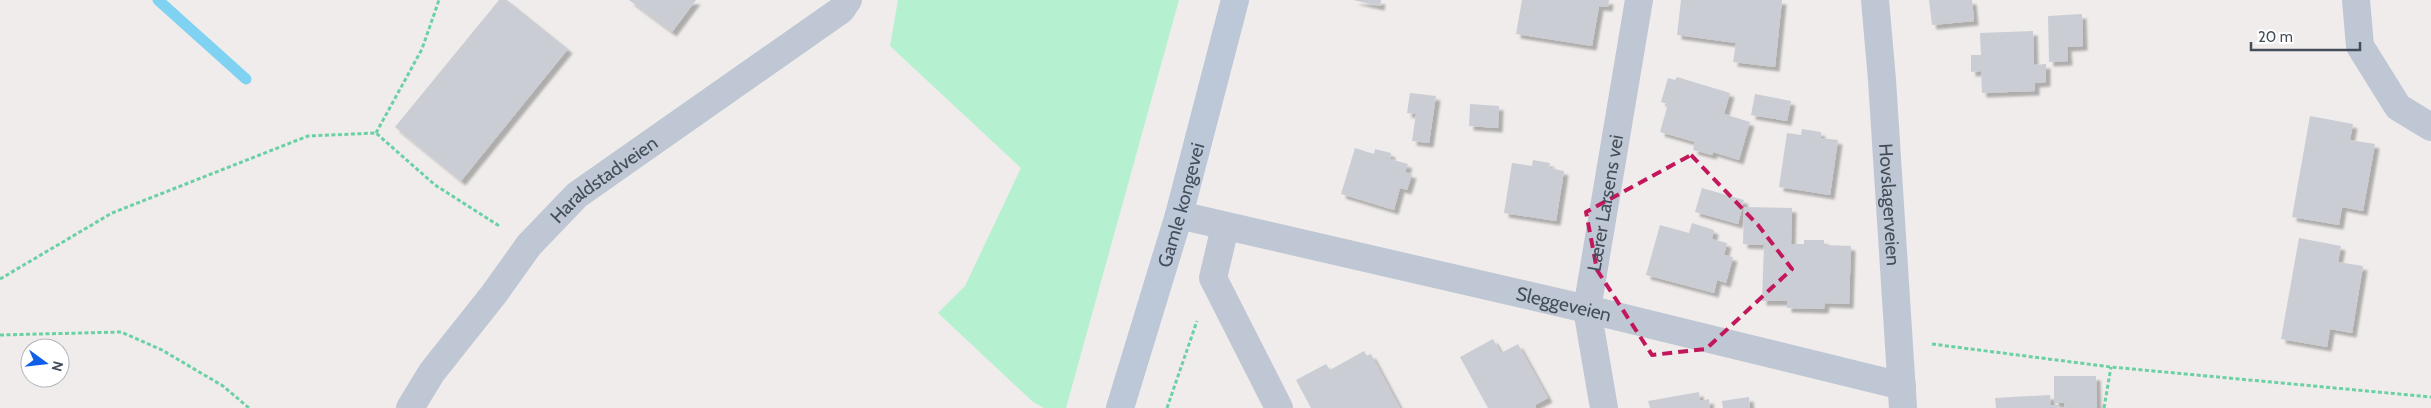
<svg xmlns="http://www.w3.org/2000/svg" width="2431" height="408" font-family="Cabin,sans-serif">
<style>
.green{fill:#b5f1d0}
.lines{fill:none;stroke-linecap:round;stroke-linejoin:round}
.stream{stroke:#7fd2f1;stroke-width:11}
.building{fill:#cacdd4;filter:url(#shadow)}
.path{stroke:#6bd1a5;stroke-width:3;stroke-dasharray:4 2.5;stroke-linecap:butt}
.street{stroke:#bec7d3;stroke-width:28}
.secondary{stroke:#bcc7d7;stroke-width:28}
.marked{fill:none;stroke:#c2185b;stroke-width:4;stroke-dasharray:10 6;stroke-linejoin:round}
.labels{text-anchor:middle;stroke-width:5;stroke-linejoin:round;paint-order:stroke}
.street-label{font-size:19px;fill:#434e5a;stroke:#fff}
</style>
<defs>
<filter id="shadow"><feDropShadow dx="4.5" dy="4.5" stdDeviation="1" flood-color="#0004"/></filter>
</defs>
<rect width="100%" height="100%" fill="#efeceb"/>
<path class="green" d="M898,0H1179L1066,408H1044L1033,402L938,313L965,286L1021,168L890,46Z"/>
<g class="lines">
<path class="stream" d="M158,0L246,79"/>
</g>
<g class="building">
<path d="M499,0H507L568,49L461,181L395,127Z"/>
<path d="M629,0H696L672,32Z"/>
<path d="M1353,0H1381L1380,6Z"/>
<path d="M1522,0H1609L1608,7L1599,6L1592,46L1516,34Z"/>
<path d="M1681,0H1782L1775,67L1733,62L1736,43L1677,35Z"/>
<path d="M1929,0H1972L1974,21L1932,25Z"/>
<path d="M2082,14L2083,46L2067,47L2068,61L2049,62L2048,16Z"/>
<path d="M2033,31L2034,65L2046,64V82L2035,83V91L1982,93L1981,71L1971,72V55H1981L1980,33Z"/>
<path d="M1677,77L1730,93L1724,114L1750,122L1739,160L1713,152L1712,155L1693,150L1695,142L1660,132L1668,104L1661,102L1668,78L1675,80Z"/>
<path d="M1410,93L1436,96L1429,143L1412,141L1416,114L1407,113Z"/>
<path d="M1755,94L1791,101L1787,121L1751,115Z"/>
<path d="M1470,104L1499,106L1498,128L1469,126Z"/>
<path d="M2310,116L2353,124L2350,140L2375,144L2363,211L2342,207L2339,225L2292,217Z"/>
<path d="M1802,129L1821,132V138L1838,140L1830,195L1779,187L1787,133L1801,135Z"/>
<path d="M1355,148L1374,154L1375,149L1391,153L1390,159L1408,164L1405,172L1412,174L1407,190L1400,188L1394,210L1341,194Z"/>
<path d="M1533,160L1550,163L1549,168L1564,171L1556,221L1504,213L1512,163L1532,166Z"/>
<path d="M1702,188L1744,200L1738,224L1695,212Z"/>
<path d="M1744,207L1792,208L1791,244H1804V240H1824V245L1851,246L1849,304L1825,303L1824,309L1787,308V301H1762L1764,245L1743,244Z"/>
<path d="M1692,223L1714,230L1712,239L1727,243L1724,255L1733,257L1726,283L1717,280L1714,293L1646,275L1660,225L1689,233Z"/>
<path d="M2299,238L2341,246L2338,262L2363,266L2352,333L2330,329L2327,347L2281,339Z"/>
<path d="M1493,339L1501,353L1518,344L1548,398L1535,405L1536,408H1488L1460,357Z"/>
<path d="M1364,351L1367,356L1371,354L1400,408H1311L1296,380L1326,364L1330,370Z"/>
<path d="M2054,376H2096L2097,408H2065L2064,403H2054Z"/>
<path d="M1699,392L1700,401L1709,399L1710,408H1650L1648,401Z"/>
<path d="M2050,395L2051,405H2058V408H1996L1995,398Z"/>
<path d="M1749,397L1750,408H1723L1722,401Z"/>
</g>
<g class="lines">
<g class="path">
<path d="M376,133L422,49L439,0"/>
<path d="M0,279L112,213L308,136L376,133L435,185L501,227"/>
<path d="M0,335L121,332L162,350L223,386L249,408"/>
<path d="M1932,344L2111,367L2431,397"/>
<path d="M1167,408L1197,321"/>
<path d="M2104,408L2111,367"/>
</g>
<g class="street">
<path id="s1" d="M1875,0L1882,80L1903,408"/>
<path d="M2356,0L2360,46L2398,107L2431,127"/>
<path id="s2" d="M1179,215L1587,309L1902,386"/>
<path d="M1225,227L1213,278L1279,408"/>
<path id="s3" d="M410,408L432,372L494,294L529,245L577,195L841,10L848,0"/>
<path id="s4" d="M1604,408L1587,309L1639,0"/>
</g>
<path class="secondary" id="s5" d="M1120,408L1179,215L1235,0"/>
</g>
<path class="marked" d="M1691,155L1758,225L1792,269L1706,349L1652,355L1597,270L1586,212Z"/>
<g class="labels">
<g class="street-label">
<text dy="7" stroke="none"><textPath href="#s3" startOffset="302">Haraldstadveien</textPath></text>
<text dy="7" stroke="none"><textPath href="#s4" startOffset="208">Lærer Larsens vei</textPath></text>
<text dy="7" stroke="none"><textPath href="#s1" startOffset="205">Hovslagerveien</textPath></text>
<text dy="7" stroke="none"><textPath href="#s5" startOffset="212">Gamle kongevei</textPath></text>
<text dy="7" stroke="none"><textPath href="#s2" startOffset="395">Sleggeveien</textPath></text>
</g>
</g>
<g transform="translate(45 363) rotate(105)"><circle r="24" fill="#ffffff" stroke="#b4b8bd"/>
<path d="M0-4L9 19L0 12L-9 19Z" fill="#0d5fe8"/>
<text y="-8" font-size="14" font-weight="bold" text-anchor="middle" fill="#434e5a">N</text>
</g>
<path d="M2251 42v8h109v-8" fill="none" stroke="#434e5a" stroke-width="2.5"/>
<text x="2258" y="42" font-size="15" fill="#434e5a" stroke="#ffffff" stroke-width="4" paint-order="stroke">20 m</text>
</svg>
